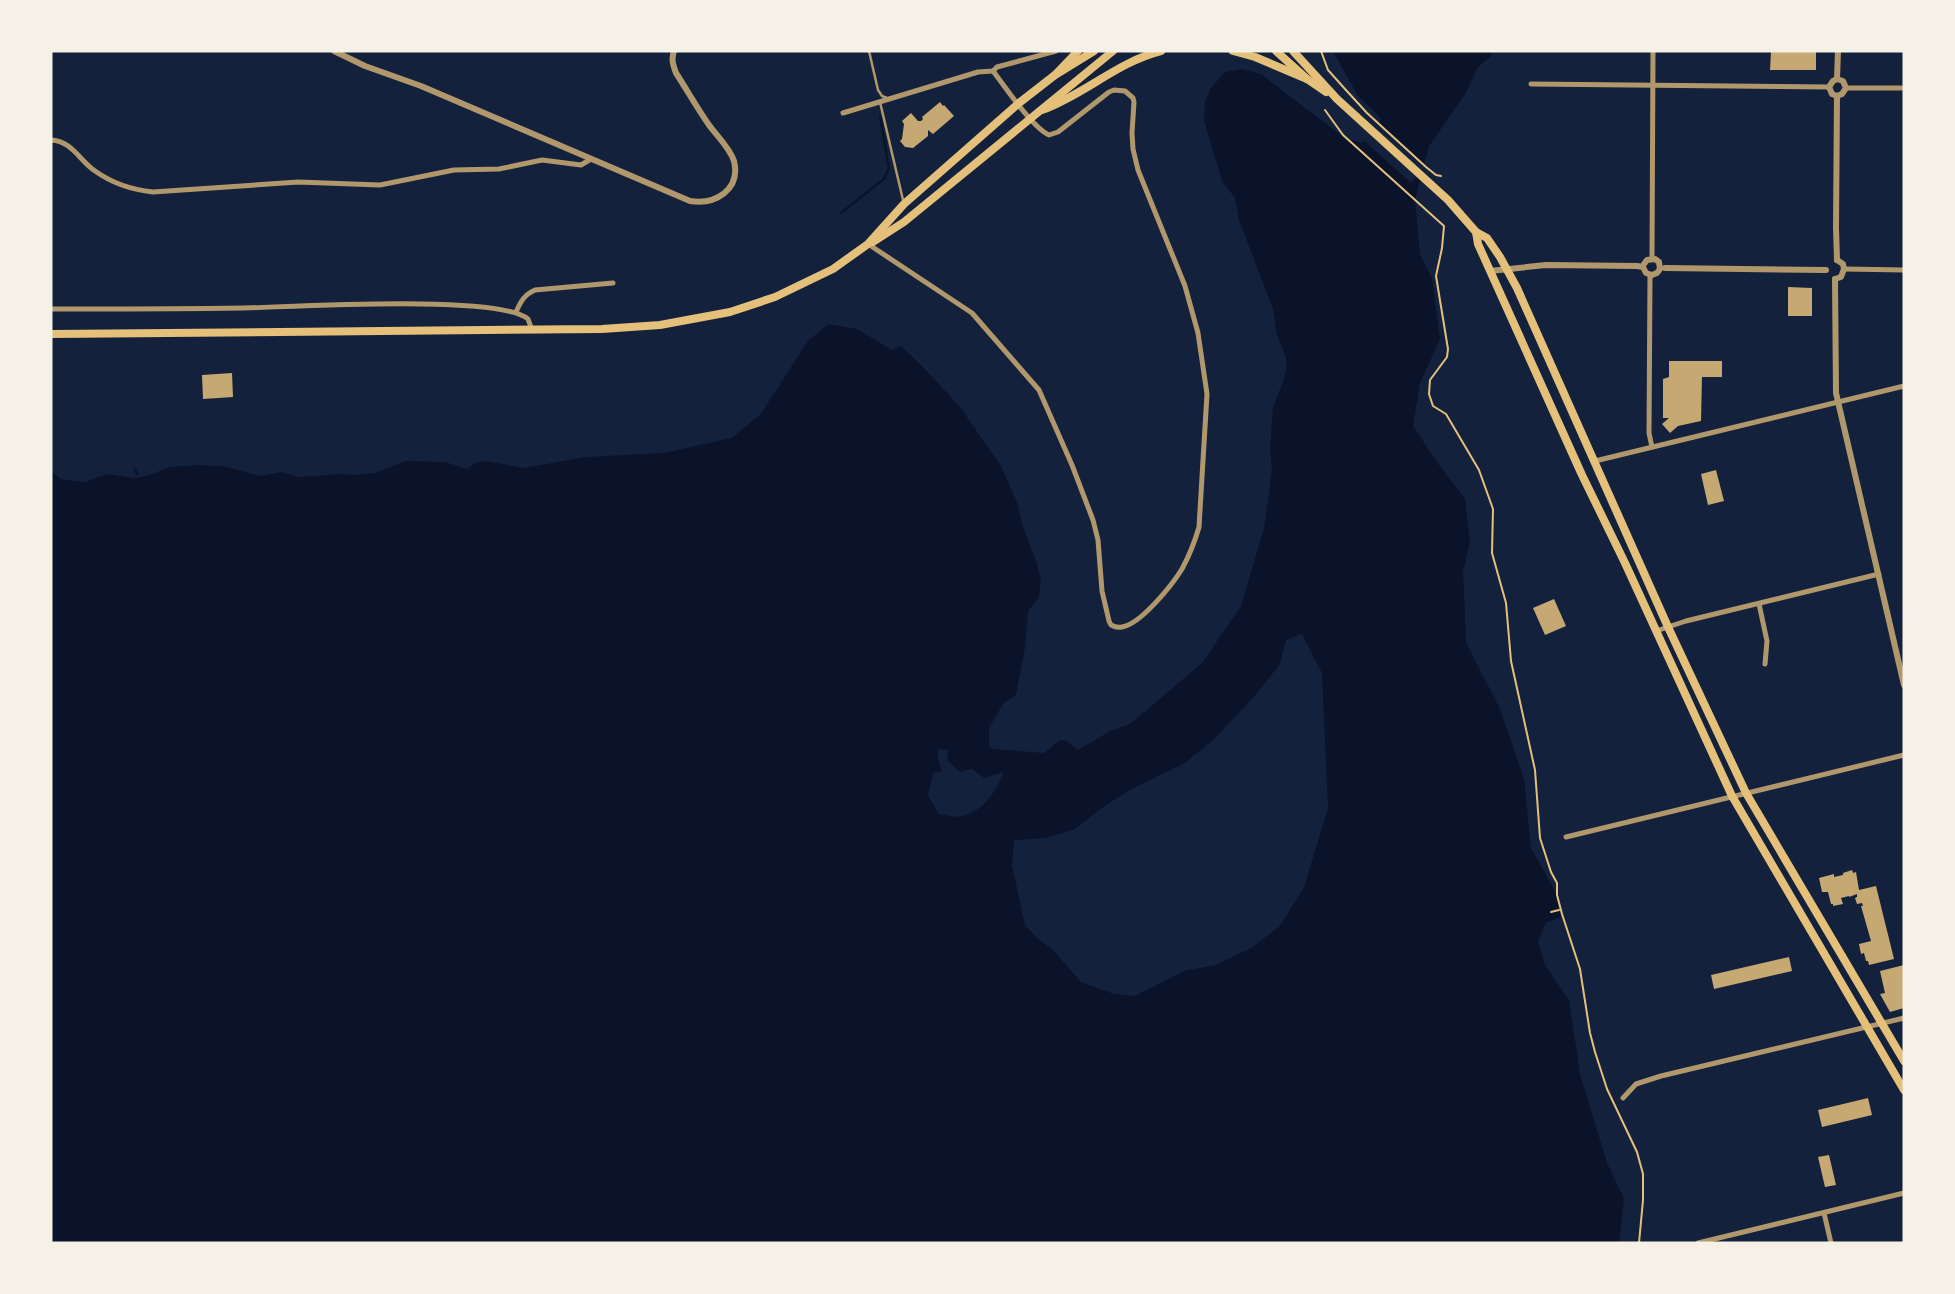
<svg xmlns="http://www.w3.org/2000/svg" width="1955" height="1294" font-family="'Sofia Sans Condensed',sans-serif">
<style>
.water{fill:#0b132b;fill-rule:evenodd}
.pier{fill:#14213d}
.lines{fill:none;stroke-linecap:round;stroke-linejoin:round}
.stream{stroke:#0b132b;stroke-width:2.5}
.building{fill:#c6a872}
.path{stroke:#e5c07b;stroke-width:2}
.service{stroke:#b1986c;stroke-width:2.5}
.minor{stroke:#b1986c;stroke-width:5}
.tertiary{stroke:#b1986c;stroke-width:6}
.primary{stroke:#e5c07b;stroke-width:8}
.trunk{stroke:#e5c07b;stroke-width:8}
</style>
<rect width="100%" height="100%" fill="#14213d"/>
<path class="water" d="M1333,51H1492L1491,56L1478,67L1466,93L1429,146L1417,192L1415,199L1420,254L1432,278L1440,339L1420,383L1413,426L1439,465L1465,499L1470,543L1463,571L1466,642L1500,709L1524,779L1531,848L1555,891L1561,917L1546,923L1538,941L1545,965L1569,1000L1580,1074L1607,1163L1624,1198L1619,1243H51V470L60,479L85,482L107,474L134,478L147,476L170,467L196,465L222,466L261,476L281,472L300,477L339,474L356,475L375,473L405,461L445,462L467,469L475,463L487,461L524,468L586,457L664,453L731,438L760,415L808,341L828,324L857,329L892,350L901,346L922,366L960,407L1001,466L1018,505L1022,524L1036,561L1041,580L1039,598L1028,611L1025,648L1016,695L1003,704L989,728V747L993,749L1044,753L1060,740L1067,741L1078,750L1110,731L1130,724L1202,663L1241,606L1264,528L1272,470L1270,447L1273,407L1284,379L1287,365L1285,355L1277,335L1273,309L1239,220L1235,198L1222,181L1204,121L1205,101L1211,88L1225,72L1242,69L1261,74L1346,139L1362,143L1374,133L1381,118L1358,96ZM1302,634L1322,673L1328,808L1304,887L1280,926L1251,948L1216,965L1184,971L1135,996L1114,994L1081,982L1053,950L1038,939L1025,925L1012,865L1014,840L1046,838L1075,829L1107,804L1132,789L1185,763L1212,741L1254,697L1280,664L1286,640ZM938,749L948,750L947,760L960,772L972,769L984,778L1004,772C996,791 984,811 962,816C956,818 946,815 939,814L928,795L933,773L942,771L938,760Z"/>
<path class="pier" d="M1377,121L1426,166L1411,183L1362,139L1371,131Z"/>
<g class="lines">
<g class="stream">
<path d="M841,213L884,179L889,168L880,116"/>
<path d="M135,469L137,474"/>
</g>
</g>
<g class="building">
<path d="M1771,51H1816V70H1770Z"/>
<path d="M940,102L943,106L944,105L954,116L933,134L928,130V136L913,148L905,147L900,141L902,139L904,124L902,121L911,113L918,121H921L923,119L922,117Z"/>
<path d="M1788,287L1812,288V316H1788Z"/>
<path d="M1669,361H1722V377H1702L1701,421L1678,426L1670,433L1662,424L1669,418H1663V379L1669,377Z"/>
<path d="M232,373L233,397L203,399L202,375Z"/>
<path d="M1716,470L1724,501L1708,505L1701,474Z"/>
<path d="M1554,599L1566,626L1545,635L1533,608Z"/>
<path d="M1852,870L1853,873L1856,872L1859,890L1876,886L1894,959L1869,965L1868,961H1866L1864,953L1861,954L1859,944L1871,941L1861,906H1863L1862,903L1857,904L1855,898L1857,897V894L1849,897V896L1841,898L1843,904L1833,906V904H1831L1828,892H1822L1819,878L1834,874V877L1843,875V873Z"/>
<path d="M1789,957L1792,971L1714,989L1711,975Z"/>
<path d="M1904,965V1008L1890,1012L1880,994L1885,993L1880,971Z"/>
<path d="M1868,1098L1872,1115L1822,1127L1818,1110Z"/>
<path d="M1829,1155L1836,1185L1825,1187L1818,1157Z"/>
</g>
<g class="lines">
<g class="path">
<path d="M1321,51L1328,70L1345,89L1367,113L1426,167L1436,175L1441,176"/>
<path d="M1325,110L1343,135L1444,226L1442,248L1436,276L1448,349L1447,357L1430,380L1429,394L1433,406L1446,414L1479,470L1493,509L1492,553L1506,603L1511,661L1535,770L1540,838L1551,872L1557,883V895L1562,914L1580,969L1590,1033L1595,1052L1607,1089L1637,1152L1643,1174V1200L1639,1243"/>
<path d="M1551,912L1559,910"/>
</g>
<g class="service">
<path d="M869,51L878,90L882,96L887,98"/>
<path d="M880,102L903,200"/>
</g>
<g class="minor">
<path d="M1531,84L1829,87"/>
<path d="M1846,88H1904"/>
<path d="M843,113L978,72L993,71L997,67L1056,51"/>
<path d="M51,140C72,141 79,160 95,171C112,183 133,190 153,192L298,182L380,185L454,170L499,169L542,160L581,165L591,159"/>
<path d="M868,244L972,313L1039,390L1072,465L1093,520L1098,540L1102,591L1109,621L1111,625C1116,627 1116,628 1122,627C1141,624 1172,585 1182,569C1189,556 1195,541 1199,527L1207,394L1198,333L1185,286L1138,170L1133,149L1132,133L1134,102L1133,98L1125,91L1114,90L1109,92L1058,132L1049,135C1033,128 1005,87 993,71"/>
<path d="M1652,259L1653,51"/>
<path d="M1844,269L1904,270"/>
<path d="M1650,275L1649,433L1652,447"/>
<path d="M51,309C115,309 179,309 243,308C290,307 500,294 528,319L532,330"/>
<path d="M516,312C521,301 524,295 535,290L613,283"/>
<path d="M1595,461L1904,386"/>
<path d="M1759,604L1767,641L1765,664"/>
<path d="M1656,631L1686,621L1879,574"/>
<path d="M1566,837L1904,755"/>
<path d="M1623,1098L1636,1084L1661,1076L1904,1018"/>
<path d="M1824,1213L1831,1243"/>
<path d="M1698,1243L1904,1193"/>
</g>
<g class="tertiary">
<path d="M334,51L365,66L421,86L690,201C715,205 741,190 734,161C730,148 717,136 709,125C697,108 687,90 676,73C673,65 671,59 674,51"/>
<path d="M1837,79L1838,51"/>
<path d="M1837,96L1836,228L1837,260"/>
<path d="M1837,96L1842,94L1846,88L1843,81L1837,79"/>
<path d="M1837,96L1832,94L1829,87L1833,81L1837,79"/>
<path d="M1665,268L1826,270"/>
<path d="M1490,271L1546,265L1637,266L1643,267L1646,273L1652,275L1657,273L1660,269L1659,262L1655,259L1647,260L1644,264"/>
<path d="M1835,279L1836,393L1904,685"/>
<path d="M1835,279L1841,277L1844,269L1843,264L1837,260"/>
</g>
<g class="primary">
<path d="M873,242L904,222L1113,51"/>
<path d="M51,334L602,329L660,325L730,312L775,297L833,269L868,244L904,204L1019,103L1055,75L1094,51"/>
</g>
<g class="trunk">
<path d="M1233,51L1255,57L1307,79"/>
<path d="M1276,51L1307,79L1326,92"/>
<path d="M1293,51L1337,99L1448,200L1476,232L1487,238L1500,257L1517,288L1668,627L1746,793L1904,1061"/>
<path d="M1055,75L1078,51"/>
<path d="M1042,110C1084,95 1117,62 1161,51"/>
<path d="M1476,232L1478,244L1582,475L1625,563L1732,796L1904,1090"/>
</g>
</g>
<rect width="1955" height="1294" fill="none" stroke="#f6f1e7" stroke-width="105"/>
</svg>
